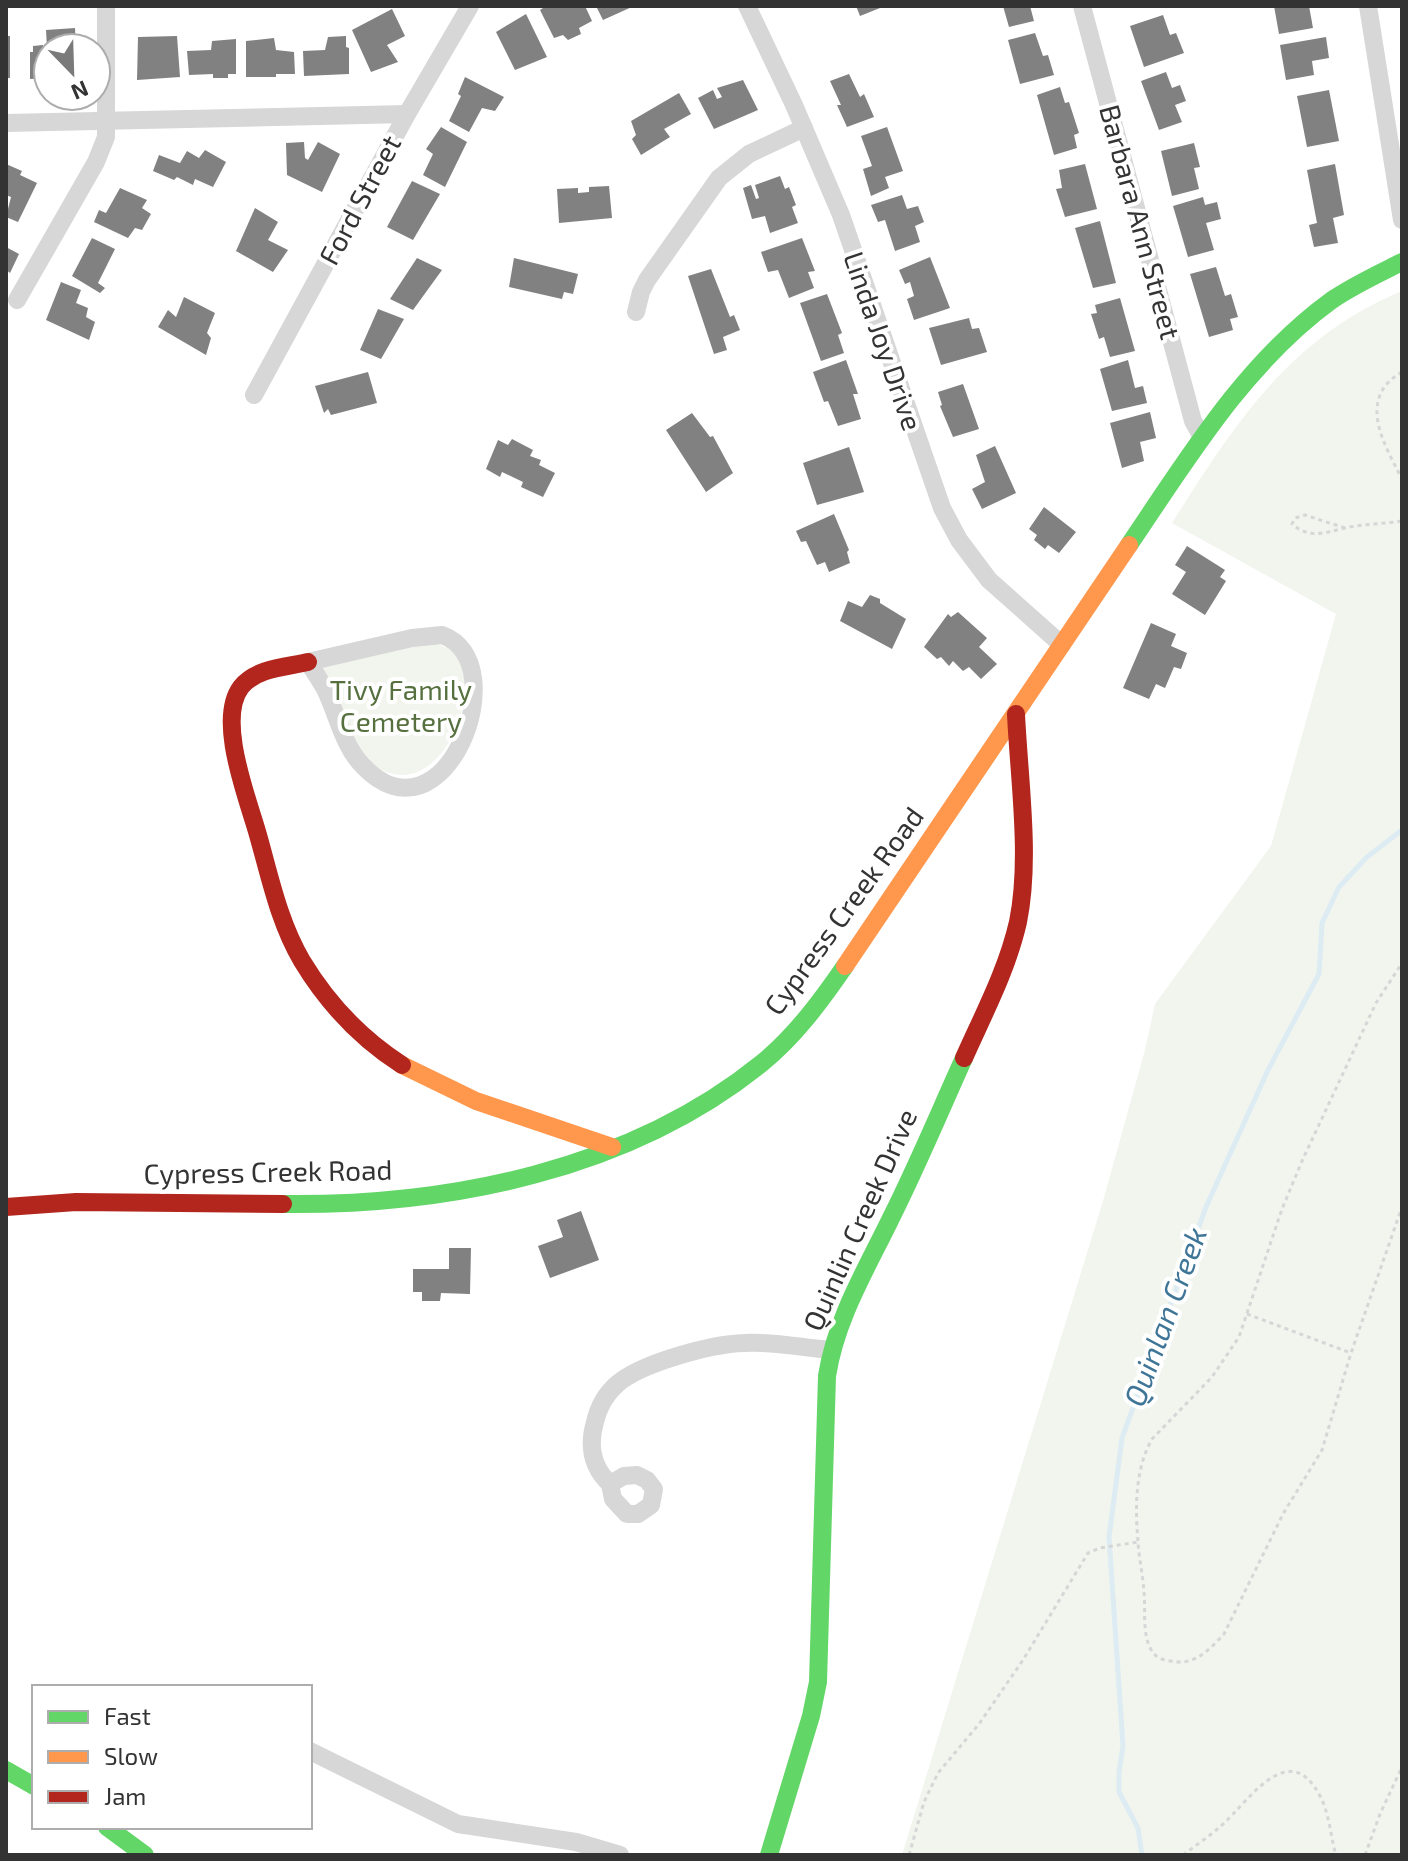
<svg xmlns="http://www.w3.org/2000/svg" width="1408" height="1861" font-family="'Exo 2',sans-serif">
<style>
.green{fill:#f1f5ed}
.lines{fill:none;stroke-linecap:round;stroke-linejoin:round}
.stream{stroke:#ddebf3;stroke-width:5}
.building{fill:#818181}
.path{stroke:#d6d6d6;stroke-width:3;stroke-dasharray:4 4;stroke-linecap:butt}
.street{stroke:#d7d7d7;stroke-width:18}
.fast{stroke:#63d668;stroke-width:18}
.slow{stroke:#ff974d;stroke-width:18}
.jam{stroke:#b3261e;stroke-width:18}
.labels{text-anchor:middle;stroke-width:8;stroke-linejoin:round;paint-order:stroke}
.street-label{font-size:28px;fill:#333;stroke:#fff}
.park-label{font-size:28px;fill:#56703f;stroke:#fff}
.water-label{font-size:30px;font-style:italic;fill:#3f7597;stroke:#fff}
</style>
<rect width="100%" height="100%" fill="#fff"/>
<g class="green">
<path d="M1402,291V1855H902L1103,1201L1145,1050L1155,1004L1271,846L1336,614L1172,523C1235,424 1289,338 1402,291Z"/>
<path d="M432,643C439,645 448,647 454,653C487,689 439,808 375,766C351,751 330,692 318,666Z"/>
</g>
<g class="lines">
<path class="stream" d="M1142,1855L1138,1828L1119,1792V1772L1123,1746L1109,1537L1122,1438L1206,1207L1268,1070L1319,974L1322,923L1339,887L1367,857L1402,830"/>
</g>
<g class="building">
<path d="M546,6H585L592,21L579,28L581,34L568,40L563,35L554,38L540,10Z"/>
<path d="M596,6H634L603,20Z"/>
<path d="M856,6H885L860,16Z"/>
<path d="M1003,6H1030L1034,21L1009,27Z"/>
<path d="M1274,6H1309L1313,28L1279,34Z"/>
<path d="M392,9L405,36L387,45L398,62L371,72L352,30Z"/>
<path d="M526,14L547,57L515,70L496,32Z"/>
<path d="M1163,15L1170,35L1176,33L1184,53L1144,67L1130,26Z"/>
<path d="M75,28L76,48H47L46,30Z"/>
<path d="M1035,33L1043,56L1048,55L1054,75L1020,84L1008,40Z"/>
<rect x="6" y="36" width="4" height="42"/>
<path d="M177,36L180,77L137,80L138,37Z"/>
<path d="M346,36V47L349,48V74L304,76L303,51L325,50L328,37Z"/>
<path d="M1326,37L1329,58L1312,61L1314,75L1286,80L1280,45Z"/>
<path d="M274,38L276,50L294,52L295,74H276V77H246V41Z"/>
<path d="M236,39V74H228V78H213V74L189,75L187,51L211,50L212,41Z"/>
<path d="M43,45V53L48,52V78L30,79V52H33V46Z"/>
<path d="M1166,72L1172,88L1180,85L1186,101L1175,105L1182,122L1159,130L1141,81Z"/>
<path d="M849,74L860,97L864,94L874,117L847,127L837,105H841L830,81Z"/>
<path d="M465,77L504,97L495,111L482,108L469,132L449,121L461,96L458,94Z"/>
<path d="M743,80L758,110L714,129L698,98L713,90L717,99L722,97L717,88Z"/>
<path d="M1060,87L1065,103L1069,102L1079,133L1074,135L1077,148L1054,155L1037,95Z"/>
<path d="M1329,90L1339,141L1307,147L1297,96Z"/>
<path d="M679,93L691,114L664,129L670,137L641,155L632,139L636,135L631,121Z"/>
<path d="M441,127L467,142L445,187L423,175L433,154L426,149Z"/>
<path d="M887,127L903,171L885,177L889,188L871,196L863,169L872,166L861,136Z"/>
<path d="M304,142L305,158L308,160L318,142L340,154L322,192L287,175L286,143Z"/>
<path d="M1194,143L1200,167L1194,168L1199,189L1172,196L1161,151Z"/>
<path d="M205,150L226,162L213,187L195,179L193,185L177,177L174,180L153,171L159,155L180,163L187,151L199,158Z"/>
<path d="M6,164L22,171L20,175L37,183L18,222L6,217L11,197L6,195Z"/>
<path d="M1085,164L1097,209L1065,217L1056,189L1062,188L1059,170Z"/>
<path d="M1335,164L1344,215L1333,218L1338,243L1314,247L1309,225L1317,223L1307,170Z"/>
<path d="M780,176L785,189L789,187L796,205L792,207L798,223L770,233L765,216L752,219L743,188L751,185L756,199L759,198L755,185Z"/>
<path d="M412,181L440,194L413,240L387,227Z"/>
<path d="M609,186L612,218L559,223L557,189L578,188V193L589,192V187Z"/>
<path d="M120,188L147,200L142,208L151,214L142,230L135,228L128,238L94,222L99,210L106,213Z"/>
<path d="M902,195L907,209L918,206L924,222L915,226L920,242L895,251L885,220L878,222L871,205Z"/>
<path d="M1203,197L1205,205L1217,202L1221,219L1206,223L1214,250L1188,257L1173,206Z"/>
<path d="M255,208L278,222L268,240L288,250L273,272L236,251Z"/>
<path d="M1100,221L1116,283L1093,288L1075,228Z"/>
<path d="M92,238L115,249L98,283L105,288L100,293L72,276Z"/>
<path d="M802,238L815,271L808,272L814,288L789,298L778,270L768,272L761,252Z"/>
<path d="M6,247L19,254L10,273L6,270Z"/>
<path d="M930,257L950,308L914,320L907,299L914,296L910,282L905,284L899,270Z"/>
<path d="M417,258L442,270L413,310L390,299Z"/>
<path d="M514,258L578,274L573,294L564,292L562,299L509,287Z"/>
<path d="M1216,267L1225,296L1231,294L1238,317L1230,319L1233,330L1209,337L1190,274Z"/>
<path d="M711,269L730,317L734,315L740,330L723,337L727,350L714,354L688,276Z"/>
<path d="M61,282L81,290L76,303L88,308L86,317L95,322L89,340L46,320Z"/>
<path d="M827,294L842,333L838,335L844,353L821,361L800,303Z"/>
<path d="M184,297L215,313L207,333L211,338L206,355L158,327L168,310L176,317Z"/>
<path d="M1120,298L1135,351L1110,357L1104,337L1099,339L1091,314L1097,313L1095,305Z"/>
<path d="M378,309L404,319L381,359L360,350Z"/>
<path d="M969,318L972,329L979,328L987,352L941,365L929,328Z"/>
<path d="M846,360L858,394H853L861,419L838,426L828,401L824,402L813,372Z"/>
<path d="M1128,360L1135,388L1143,386L1147,403L1112,411L1100,369Z"/>
<path d="M368,372L377,403L331,415L328,409L324,413L315,386Z"/>
<path d="M963,384L979,429L953,437L940,406L942,405L938,392Z"/>
<path d="M1150,412L1156,438L1140,442L1144,461L1122,468L1110,423Z"/>
<path d="M692,413L710,437L713,436L733,473L706,492L666,430Z"/>
<path d="M512,439L533,450L530,456L541,460L539,465L555,473L543,497L521,487L523,482L502,472L500,477L486,469L498,440L508,445Z"/>
<path d="M995,446L1016,493L982,509L972,489L985,482L976,455Z"/>
<path d="M849,447L864,492L817,505L803,463Z"/>
<path d="M1044,507L1076,532L1059,553L1048,545L1045,549L1034,540L1037,535L1029,529Z"/>
<path d="M834,514L849,550L847,552L850,563L829,572L825,562L817,565L806,541L801,542L796,531Z"/>
<path d="M1187,546L1225,570L1220,577L1226,581L1205,615L1172,594L1186,572L1175,565Z"/>
<path d="M870,595L880,599V603L906,619L892,649L840,621L848,601L862,607Z"/>
<path d="M958,612L987,638L979,647L997,664L981,679L969,667L963,671L953,661L949,666L941,657L937,659L924,647L948,614L951,617Z"/>
<path d="M1151,623L1176,634L1171,646L1187,653L1181,669L1174,667L1165,688L1156,684L1149,699L1123,688Z"/>
<path d="M581,1211L599,1260L550,1278L538,1246L563,1237L557,1220Z"/>
<path d="M449,1248H471L470,1294L441,1293L440,1301H422V1292H413V1269H449Z"/>
</g>
<g class="lines">
<g class="path">
<path d="M1402,372C1356,398 1384,444 1402,479"/>
<path d="M1345,528L1305,515L1295,518L1292,524C1309,539 1324,533 1345,528C1363,524 1383,524 1402,521"/>
<path d="M1247,1314L1351,1353"/>
<path d="M1138,1541C1135,1508 1135,1469 1152,1439L1212,1377L1239,1337L1282,1209L1302,1161L1376,1003L1402,963"/>
<path d="M909,1855L924,1802L938,1773L979,1724L1023,1660L1088,1553L1100,1548L1138,1542C1139,1559 1143,1575 1144,1592C1146,1611 1141,1638 1154,1654C1160,1660 1169,1661 1177,1662C1198,1663 1211,1648 1224,1634L1283,1514L1322,1450L1351,1353L1402,1207"/>
<path d="M1183,1855C1196,1845 1210,1836 1222,1825C1248,1802 1289,1736 1320,1796C1330,1815 1330,1835 1336,1855"/>
<path d="M1365,1855L1380,1814L1402,1767"/>
</g>
<g class="street">
<path d="M747,6L794,105L841,215L942,508L959,540L989,580L1062,645"/>
<path d="M1082,6L1193,421L1202,437"/>
<path d="M1368,6L1402,220"/>
<path d="M6,123L407,114"/>
<path d="M17,300L96,162L106,137V6"/>
<path d="M636,312L641,292L647,280L719,178L749,154L804,128"/>
<path d="M254,395L407,114L470,6"/>
<path d="M442,635C518,662 444,851 363,766C343,746 337,713 325,689C320,680 314,671 308,662L412,638Z"/>
<path d="M637,1475L647,1480L654,1489L651,1505L638,1514H627L613,1499L610,1484L624,1476Z"/>
<path d="M610,1484C592,1467 588,1446 595,1422C598,1409 605,1395 616,1385C640,1363 712,1344 744,1343C772,1341 803,1348 831,1350"/>
<path d="M310,1751L458,1824L576,1842L620,1855"/>
</g>
<g class="fast">
<path d="M1129,545C1188,458 1245,363 1332,300C1354,285 1378,274 1402,262"/>
<path d="M283,1204C449,1206 630,1170 762,1063C795,1036 821,1001 845,966"/>
<path d="M6,1770L34,1786"/>
<path d="M107,1827L145,1855"/>
<path d="M769,1855L811,1716L818,1682L827,1376C836,1318 867,1268 892,1216C918,1164 940,1111 964,1058"/>
</g>
<g class="slow">
<path d="M845,966L1129,545"/>
<path d="M402,1065L476,1101L612,1147"/>
</g>
<g class="jam">
<path d="M308,662C286,667 256,668 241,687C216,720 248,799 258,835C270,877 279,922 302,961C328,1004 360,1038 402,1065"/>
<path d="M964,1058C984,1013 1007,970 1018,922C1031,859 1019,779 1016,714"/>
<path d="M6,1207L76,1202L283,1204"/>
</g>
</g>
<g class="labels">
<g class="street-label">
<text transform="translate(360 200) rotate(-62)" y="10">Ford Street</text>
<text transform="translate(1140 222) rotate(75)" y="10">Barbara Ann Street</text>
<text transform="translate(883 341) rotate(71)" y="10">Linda Joy Drive</text>
<text transform="translate(844 911) rotate(-54)" y="10">Cypress Creek Road</text>
<text transform="translate(268 1172) rotate(-1)" y="10">Cypress Creek Road</text>
<text transform="translate(860 1220) rotate(-66)" y="10">Quinlin Creek Drive</text>
</g>
<g class="park-label">
<text x="401" y="700">Tivy Family<tspan x="401" dy="32">Cemetery</tspan></text>
</g>
<g class="water-label">
<text transform="translate(1166 1317) rotate(-70)" y="10">Quinlan Creek</text>
</g>
</g>
<rect width="1408" height="1861" fill="none" stroke="#333333" stroke-width="16"/>
<rect x="32" y="1685" width="280" height="144" fill="#ffffff" stroke="#adadad" stroke-width="2"/>
<rect x="48" y="1711" width="40" height="12" fill="#63d668" stroke="#adadad" stroke-width="2"/>
<text x="104" y="1725" font-size="24" fill="#333333">Fast</text>
<rect x="48" y="1751" width="40" height="12" fill="#ff974d" stroke="#adadad" stroke-width="2"/>
<text x="104" y="1765" font-size="24" fill="#333333">Slow</text>
<rect x="48" y="1791" width="40" height="12" fill="#b3261e" stroke="#adadad" stroke-width="2"/>
<text x="104" y="1805" font-size="24" fill="#333333">Jam</text>
<g transform="translate(72 72) rotate(157)"><circle r="38" fill="#ffffff" stroke="#adadad" stroke-width="2"/>
<path d="M0-6L14 30L0 20L-14 30Z" fill="#7a7a7a"/>
<text y="-12" font-size="22" font-weight="bold" text-anchor="middle" fill="#333333">N</text>
</g>
</svg>
